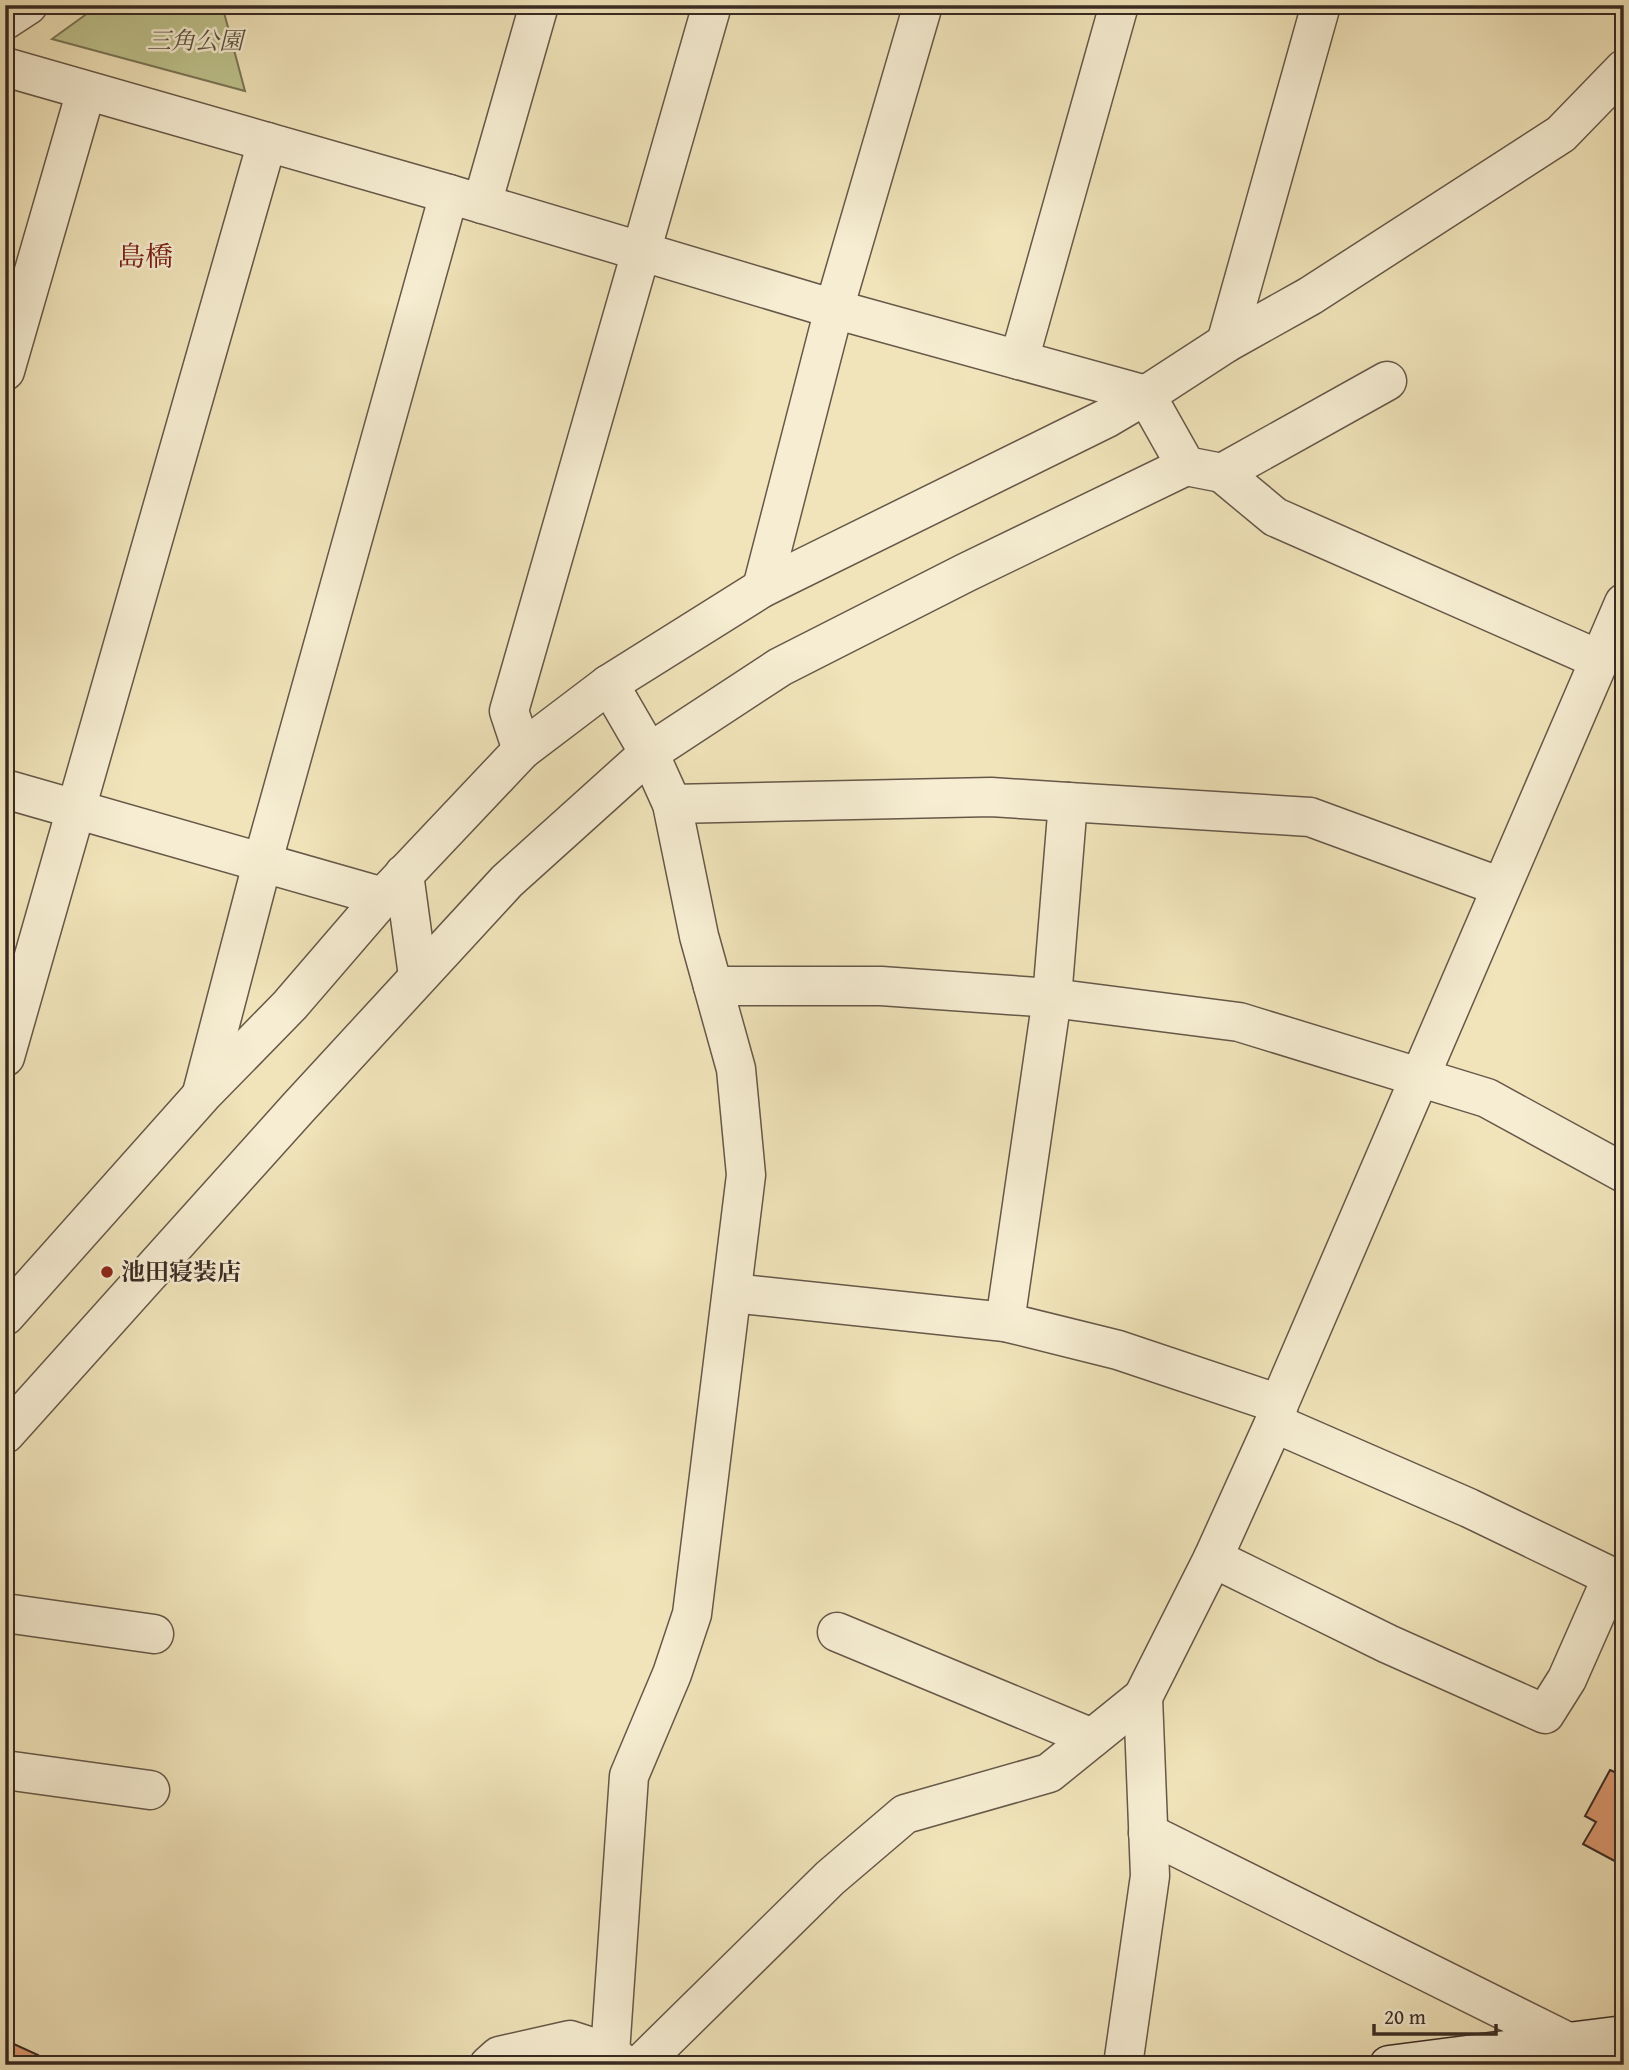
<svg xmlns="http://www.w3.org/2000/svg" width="1629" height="2070" font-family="'Gentium Book Plus','Noto Serif JP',serif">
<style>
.green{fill:#bec38d;stroke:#7b7658;stroke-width:2}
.building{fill:#de9a72;stroke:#382a23;stroke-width:2}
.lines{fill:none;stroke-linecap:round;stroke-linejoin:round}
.minor-casing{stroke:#665849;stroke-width:41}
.tertiary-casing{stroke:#665849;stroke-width:41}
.secondary-casing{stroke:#382a23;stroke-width:41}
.minor{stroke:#f6edd2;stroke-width:38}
.tertiary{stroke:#f6edd2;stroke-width:38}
.secondary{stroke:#f6edd2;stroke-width:38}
.poi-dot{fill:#8f2418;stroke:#f6edd2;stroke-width:2.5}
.labels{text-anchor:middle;stroke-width:5;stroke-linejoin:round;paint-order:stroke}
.park-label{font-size:24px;font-style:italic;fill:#5a503e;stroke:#f6edd2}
.poi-label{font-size:24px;font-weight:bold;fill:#382a23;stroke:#f6edd2;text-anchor:start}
.quarter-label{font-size:28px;fill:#7a1f14;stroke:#f6edd2}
</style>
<rect width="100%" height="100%" fill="#f1e4ba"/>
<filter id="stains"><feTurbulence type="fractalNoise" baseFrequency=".00286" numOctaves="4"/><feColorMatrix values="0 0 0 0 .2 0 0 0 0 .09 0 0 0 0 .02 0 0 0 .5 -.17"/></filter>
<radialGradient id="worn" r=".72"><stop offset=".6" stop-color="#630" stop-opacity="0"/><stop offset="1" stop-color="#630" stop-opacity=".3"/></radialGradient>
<path class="green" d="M99,5H222L245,91L52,39Z"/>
<g class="building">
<path d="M1610,1770L1621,1775L1624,1770V1866L1583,1844L1596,1822L1585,1816Z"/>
<path d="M5,2040L38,2055L34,2065H5Z"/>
</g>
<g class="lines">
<g class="minor-casing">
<g id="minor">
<path d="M5,67L449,194L834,309L1146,395L1186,466L1222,473L1387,381"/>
<path d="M482,204L539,5"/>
<path d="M1226,343L1321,5"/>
<path d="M1019,360L1119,5"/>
<path d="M5,371L86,91"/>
<path d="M1222,473L1275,517L1600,660"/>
<path d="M762,588L834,309L923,5"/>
<path d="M609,684L649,753L672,804L699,936L736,1069L746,1175L692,1614L672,1674L629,1776L610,2053"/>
<path d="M522,750L509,711L712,5"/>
<path d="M5,789L383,897"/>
<path d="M672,804L991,797L1068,802"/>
<path d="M404,874L418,976"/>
<path d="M713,986H881L1052,998L1239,1022L1487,1098L1624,1173"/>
<path d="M5,1057L267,142"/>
<path d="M202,1093L262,864L449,194"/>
<path d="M732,1293L1005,1322L1118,1350L1279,1404"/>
<path d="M5,1316L202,1095L290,1005L383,897L522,750L609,684L762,588L1107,418L1146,395L1226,343L1310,296L1561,134L1624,69"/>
<path d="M1005,1322L1052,998L1068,802L1310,817L1501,887"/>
<path d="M5,1434L297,1109L507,881L649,753L780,667L965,573L1186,466"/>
<path d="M1213,1558L1388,1644L1545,1714L1567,1679L1612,1577L1469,1508L1274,1423"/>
<path d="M5,1613L154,1634"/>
<path d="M837,1632L1092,1738"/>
<path d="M5,1770L150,1790"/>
<path d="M1148,1833L1568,2042"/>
<path d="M489,2065L499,2056L570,2040L610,2053L625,2065"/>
<path d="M640,2065L830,1878L905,1814L1049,1773L1143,1697L1213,1558L1274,1423L1279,1404L1624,603"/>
<path d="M1123,2065L1150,1876L1143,1697"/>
</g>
</g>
<g class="tertiary-casing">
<path id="tertiary" d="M5,20L28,5"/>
</g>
<g class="secondary-casing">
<path id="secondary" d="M1389,2065L1624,2035"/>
</g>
<use href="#minor" class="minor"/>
<use href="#tertiary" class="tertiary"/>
<use href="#secondary" class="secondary"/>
</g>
<circle class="poi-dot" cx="107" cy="1272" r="7"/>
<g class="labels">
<g class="park-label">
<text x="195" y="49">三角公園</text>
</g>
<g class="poi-label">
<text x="121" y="1280">池田寝装店</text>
</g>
<g class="quarter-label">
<text x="145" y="266">島橋</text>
</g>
</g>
<rect width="1629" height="2070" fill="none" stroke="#f1e4ba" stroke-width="28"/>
<rect x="7" y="7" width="1615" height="2056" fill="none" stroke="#382a23" stroke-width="3.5"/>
<rect x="14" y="14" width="1601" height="2042" fill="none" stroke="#382a23" stroke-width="2"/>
<path d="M1374 2024v10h122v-10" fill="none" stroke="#382a23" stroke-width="3.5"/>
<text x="1384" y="2024" font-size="21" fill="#382a23" stroke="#f6edd2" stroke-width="5" paint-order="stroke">20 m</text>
<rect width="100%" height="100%" filter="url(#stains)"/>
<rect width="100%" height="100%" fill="url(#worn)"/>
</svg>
